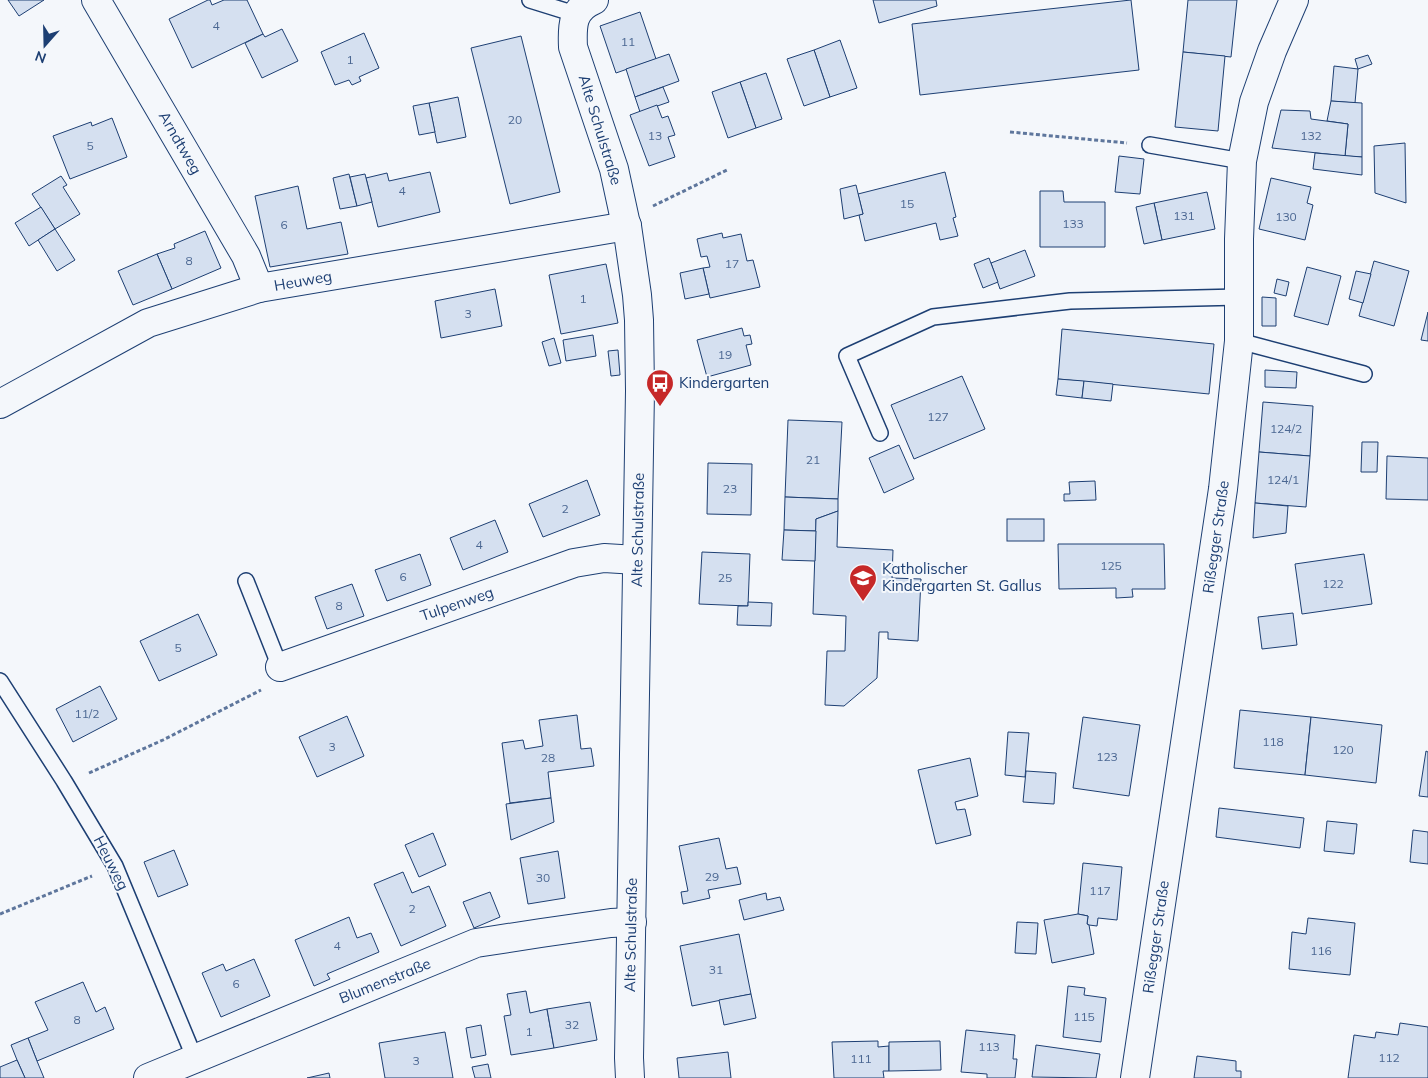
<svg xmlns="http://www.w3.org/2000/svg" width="1428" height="1078" font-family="Mulish,sans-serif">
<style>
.building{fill:#d5e0f0;stroke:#1d3f73}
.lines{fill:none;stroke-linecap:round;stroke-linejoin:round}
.lane-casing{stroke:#1d3f73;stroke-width:18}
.street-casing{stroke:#1d3f73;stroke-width:30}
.secondary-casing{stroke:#1d3f73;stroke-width:30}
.path{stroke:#5e769c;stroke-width:3;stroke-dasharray:4 2.5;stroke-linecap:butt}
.lane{stroke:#f4f7fb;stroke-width:15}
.street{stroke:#f4f7fb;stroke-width:28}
.secondary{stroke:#f4f7fb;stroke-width:28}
.labels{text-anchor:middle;stroke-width:4;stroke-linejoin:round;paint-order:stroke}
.number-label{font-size:12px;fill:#4b6792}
.street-label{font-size:15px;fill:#1d3f73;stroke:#f4f7fb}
.poi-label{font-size:15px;fill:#1d3f73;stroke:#f4f7fb;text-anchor:start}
</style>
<rect width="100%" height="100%" fill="#f4f7fb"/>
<g class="building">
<path d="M8,0H44L19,16Z"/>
<path d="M208,0H210L212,5L224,0H247L263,34L192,68L169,19Z"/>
<path d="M873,0H936L937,6L879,23Z"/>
<path d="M1131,0L1139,70L920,95L912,24Z"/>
<path d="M1188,0H1237L1231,57L1183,52Z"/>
<path d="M640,12L656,59L616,73L600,26Z"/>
<path d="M282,29L298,61L262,78L245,43L263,34L265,37Z"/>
<path d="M364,33L379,68L359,77L361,81L352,85L349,80L335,85L321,52Z"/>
<path d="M521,36L560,192L510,204L471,48Z"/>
<path d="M840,40L857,88L830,97L814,50Z"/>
<path d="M814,50L830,97L804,106L787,59Z"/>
<path d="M1183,52L1225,56L1218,131L1175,127Z"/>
<path d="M669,54L679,81L635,97L626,69Z"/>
<path d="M1368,55L1372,64L1358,69L1355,59Z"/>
<path d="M1334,66L1358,69L1355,103L1331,101Z"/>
<path d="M766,73L782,119L756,128L740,82Z"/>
<path d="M740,82L756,128L728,138L712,92Z"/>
<path d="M663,87L669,102L640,112L635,97Z"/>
<path d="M458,97L466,137L437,143L429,103Z"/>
<path d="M1331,101L1362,103V157L1345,156L1348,124L1327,121Z"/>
<path d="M429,103L435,132L419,135L413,106Z"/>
<path d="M657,105L662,118L668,116L675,135L668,137L675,157L649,166L630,115Z"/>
<path d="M1281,110L1310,111L1311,119L1348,124L1345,156L1272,148Z"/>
<path d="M112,118L127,157L70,179L53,136L91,122L92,126Z"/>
<path d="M1405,143L1406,203L1375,193L1374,146Z"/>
<path d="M1315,153L1362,157V175L1313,169Z"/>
<path d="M1119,156L1144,159L1140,194L1115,192Z"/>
<path d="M430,172L440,212L378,227L366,178L387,173L389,181Z"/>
<path d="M945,172L956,217L953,218L958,236L940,240L936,223L865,241L859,215L863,214L858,194Z"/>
<path d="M349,174L357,206L340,209L333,178Z"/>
<path d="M365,174L372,202L357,206L350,177Z"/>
<path d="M61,176L67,185L63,187L80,214L55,229L32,194Z"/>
<path d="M1271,178L1311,187L1307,203L1313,205L1305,240L1259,229Z"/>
<path d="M856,185L863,214L844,219L840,189Z"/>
<path d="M298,186L307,229L341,222L348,254L270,267L255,196Z"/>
<path d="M1040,191H1063L1064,202H1105V247H1040Z"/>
<path d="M1207,192L1215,229L1162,240L1154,203Z"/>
<path d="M1154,203L1162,240L1144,244L1136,207Z"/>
<path d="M41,207L55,229L29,246L15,223Z"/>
<path d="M55,229L75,260L57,271L38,240Z"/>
<path d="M205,231L221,268L172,289L157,254L175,248L174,244Z"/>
<path d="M722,233L723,238L741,234L747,261L753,260L760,287L710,298L703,268L710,267L707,256L701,257L697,239Z"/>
<path d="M1025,250L1035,276L1000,289L991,263Z"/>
<path d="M157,254L172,289L133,305L118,271Z"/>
<path d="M989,258L998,282L983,288L974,264Z"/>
<path d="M1374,261L1409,271L1394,326L1359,316Z"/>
<path d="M606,264L618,323L561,334L549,275Z"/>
<path d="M1307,267L1341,276L1328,325L1294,316Z"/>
<path d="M703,268L709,294L685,299L680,273Z"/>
<path d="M1356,271L1371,274L1363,303L1349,299Z"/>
<path d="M1277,279L1289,282L1286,296L1274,293Z"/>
<path d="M495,289L502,326L441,338L435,301Z"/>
<path d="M1262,297L1276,298V326H1262Z"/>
<path d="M1428,312V341L1421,340Z"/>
<path d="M742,328L744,336L750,335L752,344L746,345L751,365L707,377L697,340Z"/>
<path d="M1062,329L1214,344L1209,394L1058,379Z"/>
<path d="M593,335L596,356L566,361L563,340Z"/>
<path d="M554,338L561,363L549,366L542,342Z"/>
<path d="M618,350L620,375L611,376L608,351Z"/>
<path d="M1265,370L1297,372L1296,388L1265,387Z"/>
<path d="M962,376L985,429L914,459L891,405Z"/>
<path d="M1058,379L1084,381L1082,398L1056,395Z"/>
<path d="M1084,381L1113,384L1111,401L1082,398Z"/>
<path d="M1263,402L1313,406L1310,456L1259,452Z"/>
<path d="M788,420L842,422L838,499L785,497Z"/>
<path d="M1362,442H1378L1377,472H1361Z"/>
<path d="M899,445L914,479L884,493L869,458Z"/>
<path d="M1259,452L1310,456L1306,507L1255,503Z"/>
<path d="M1387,456L1428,458V500L1386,499Z"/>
<path d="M708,463L752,464L751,515L707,514Z"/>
<path d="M587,480L600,515L543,537L529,504Z"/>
<path d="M1095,481L1096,500L1064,501V494H1070L1069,482Z"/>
<path d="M785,497L838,499V511L816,519V531L784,530Z"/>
<path d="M1255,503L1288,506L1286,533L1253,538Z"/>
<path d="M838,511L837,547L893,550L892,578L921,579L918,641L888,639V632H879L877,678L844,706L825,705L827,651H845L846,616L813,614L816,519Z"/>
<rect x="1007" y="519" width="37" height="22"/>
<path d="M495,520L508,552L463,570L450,538Z"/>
<path d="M784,530L816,531L815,561L782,560Z"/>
<path d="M1058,544H1164L1165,589H1132L1133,597L1116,598V588L1059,589Z"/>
<path d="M702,552L750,554L748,606L699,604Z"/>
<path d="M420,554L431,585L387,601L375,570Z"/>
<path d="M1364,554L1372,604L1302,614L1295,564Z"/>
<path d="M352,584L364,616L327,629L315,597Z"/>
<path d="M748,602L772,603L771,626L737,625L738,606H748Z"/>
<path d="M1293,613L1297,645L1262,649L1258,617Z"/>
<path d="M198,614L217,655L159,681L140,641Z"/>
<path d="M100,686L117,719L73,742L56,709Z"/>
<path d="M1240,710L1311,717L1305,775L1234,768Z"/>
<path d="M577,715L581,749L591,748L594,766L548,772L551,798L510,803L502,743L523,740L525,749L543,746L539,720Z"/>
<path d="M347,716L364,756L317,777L299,737Z"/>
<path d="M1083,717L1140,725L1129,796L1073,788Z"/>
<path d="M1311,717L1382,725L1376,783L1305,775Z"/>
<path d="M1008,732L1029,733L1025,777L1005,775Z"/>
<path d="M1426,751L1428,752V797L1419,796Z"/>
<path d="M970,758L978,796L955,802L957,810L965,809L971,835L936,844L918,770Z"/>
<path d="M1026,771L1056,773L1054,804L1023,802Z"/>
<path d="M551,798L554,822L511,840L506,804Z"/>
<path d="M1219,808L1304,818L1300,848L1216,837Z"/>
<path d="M1327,821L1357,824L1354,854L1324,851Z"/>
<path d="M1413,830L1428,832V864L1410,862Z"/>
<path d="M433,833L446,865L419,877L405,845Z"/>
<path d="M719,838L726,869L737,867L741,884L708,890L710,898L683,904L681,892L688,891L679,846Z"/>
<path d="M174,850L188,885L158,897L144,862Z"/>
<path d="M558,851L565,898L528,904L520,858Z"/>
<path d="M1083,863L1122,867L1117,920L1098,918L1097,926L1089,925L1087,924L1088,916L1078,914Z"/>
<path d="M403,872L412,893L429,886L446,926L401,946L374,884Z"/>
<path d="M490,892L500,917L474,928L463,902Z"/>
<path d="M766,893L767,900L780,897L784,910L744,920L739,900Z"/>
<path d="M1078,914L1088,916L1087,924L1089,925L1094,954L1052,963L1044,920Z"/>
<path d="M349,917L357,938L371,933L379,952L327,974L330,979L314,986L295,940Z"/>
<path d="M1308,918L1355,923L1350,975L1289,969L1292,932L1306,934Z"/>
<path d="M1017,922L1038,923L1036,954L1015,953Z"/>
<path d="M739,934L751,994L692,1006L680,946Z"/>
<path d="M254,959L270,996L221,1017L202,973L223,964L226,971Z"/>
<path d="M83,982L96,1012L105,1007L114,1029L37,1061L28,1038L48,1030L35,1002Z"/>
<path d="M1068,986L1085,988L1084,995L1106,998L1101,1042L1063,1037Z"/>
<path d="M526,991L530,1013L547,1009L554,1048L511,1055L504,1016L511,1015L507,994Z"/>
<path d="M751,994L756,1018L724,1025L719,1000Z"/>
<path d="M590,1002L597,1040L554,1048L547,1009Z"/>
<path d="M1400,1023L1428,1027V1078H1348L1354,1035L1375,1038L1376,1032L1398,1035Z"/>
<path d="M481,1025L486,1055L471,1058L466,1028Z"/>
<path d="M966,1030L1015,1035L1013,1059H1017L1015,1078H987V1074L961,1072Z"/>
<path d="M445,1032L453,1078H385L379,1043Z"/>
<path d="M28,1038L37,1061L44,1078H25L17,1060L11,1045Z"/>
<path d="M878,1041V1047L889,1046V1071H883L884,1078H834L832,1042Z"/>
<path d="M940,1041L941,1070L889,1071V1042Z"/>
<path d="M1036,1045L1100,1054L1096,1078L1032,1077Z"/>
<path d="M728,1052L731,1078H679L677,1058Z"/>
<path d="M1197,1056L1236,1061V1071H1241V1078H1194Z"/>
<path d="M17,1060L25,1078H0V1067Z"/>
<path d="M488,1064L491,1078H475L472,1067Z"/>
<path d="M329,1073L330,1078H307Z"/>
</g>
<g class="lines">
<g class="lane-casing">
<g id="lane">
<path d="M530,0L575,14"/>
<path d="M1150,145L1242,161"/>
<path d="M1239,341L1364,374"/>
<path d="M880,433L847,356L933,317L1070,301L1239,297"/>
<path d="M246,581L280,667"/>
<path d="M0,681L64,781L115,866L195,1059"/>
</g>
</g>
<g class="street-casing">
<g id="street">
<path d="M96,0L246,256L259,288"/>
<path d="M594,0C572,9 572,26 573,47L614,169L625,220L627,226L637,295L639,320L640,391L629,1058L630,1078"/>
<path d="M0,404L148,323L259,288L627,226"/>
<path d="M280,667L574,563L604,558L637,560"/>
<path d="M148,1078L476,943L541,933L611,923L632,922"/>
</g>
</g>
<g class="secondary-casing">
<path id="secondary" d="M1135,1078L1223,489L1239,341V239L1242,161L1254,102L1272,51L1294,0"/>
</g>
<g class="path">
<path d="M1010,132L1127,143"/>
<path d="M653,206L727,170"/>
<path d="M89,773L163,740L261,690"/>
<path d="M0,914L92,876"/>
</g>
<use href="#lane" class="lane"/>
<use href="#street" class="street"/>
<use href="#secondary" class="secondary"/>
</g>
<defs>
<g id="bus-pin" transform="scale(1.4375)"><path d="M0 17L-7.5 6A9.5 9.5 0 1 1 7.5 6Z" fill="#c62828" stroke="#f4f7fb"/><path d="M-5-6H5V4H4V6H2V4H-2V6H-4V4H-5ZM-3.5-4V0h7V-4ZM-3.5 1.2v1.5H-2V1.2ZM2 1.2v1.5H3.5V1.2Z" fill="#fff"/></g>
<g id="school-pin" transform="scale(1.4375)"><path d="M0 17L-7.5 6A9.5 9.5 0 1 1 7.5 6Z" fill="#c62828" stroke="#f4f7fb"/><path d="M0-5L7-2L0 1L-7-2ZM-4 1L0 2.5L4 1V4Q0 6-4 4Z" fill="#fff"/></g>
</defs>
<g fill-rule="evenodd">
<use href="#bus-pin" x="660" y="383"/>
<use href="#school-pin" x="863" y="578"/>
</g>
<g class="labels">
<g class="number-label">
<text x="216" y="30">4</text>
<text x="628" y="46">11</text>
<text x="350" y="64">1</text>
<text x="515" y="124">20</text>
<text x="655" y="140">13</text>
<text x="1311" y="140">132</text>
<text x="90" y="150">5</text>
<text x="402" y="195">4</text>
<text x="907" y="208">15</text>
<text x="1184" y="220">131</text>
<text x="1286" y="221">130</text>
<text x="1073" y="228">133</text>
<text x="284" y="229">6</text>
<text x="189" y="265">8</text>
<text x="732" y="268">17</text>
<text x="583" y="303">1</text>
<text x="468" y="318">3</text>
<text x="725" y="359">19</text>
<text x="938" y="421">127</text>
<text x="1286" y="433">124/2</text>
<text x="813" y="464">21</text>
<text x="1283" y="484">124/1</text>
<text x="730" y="493">23</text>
<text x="565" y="513">2</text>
<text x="479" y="549">4</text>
<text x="1111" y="570">125</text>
<text x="403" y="581">6</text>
<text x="725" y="582">25</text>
<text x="1333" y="588">122</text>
<text x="339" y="610">8</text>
<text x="178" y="652">5</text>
<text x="87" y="718">11/2</text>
<text x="1273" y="746">118</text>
<text x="332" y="751">3</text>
<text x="1343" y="754">120</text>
<text x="1107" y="761">123</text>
<text x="548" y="762">28</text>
<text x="712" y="881">29</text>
<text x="543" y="882">30</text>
<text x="1100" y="895">117</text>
<text x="412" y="913">2</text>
<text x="337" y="950">4</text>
<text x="1321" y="955">116</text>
<text x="716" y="974">31</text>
<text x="236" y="988">6</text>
<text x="1084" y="1021">115</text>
<text x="77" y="1024">8</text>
<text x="572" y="1029">32</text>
<text x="529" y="1036">1</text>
<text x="989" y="1051">113</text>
<text x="1389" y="1062">112</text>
<text x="861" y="1063">111</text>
<text x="416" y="1065">3</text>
</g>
<g class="street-label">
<text transform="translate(600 130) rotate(73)" y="5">Alte Schulstraße</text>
<text transform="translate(180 143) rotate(60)" y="5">Arndtweg</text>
<text transform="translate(303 281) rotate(-10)" y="5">Heuweg</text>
<text transform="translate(638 530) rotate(-89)" y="5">Alte Schulstraße</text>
<text transform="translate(1216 537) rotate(-82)" y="5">Rißegger Straße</text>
<text transform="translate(457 604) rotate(-19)" y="5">Tulpenweg</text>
<text transform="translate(111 863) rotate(63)" y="5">Heuweg</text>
<text transform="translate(631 935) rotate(-89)" y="5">Alte Schulstraße</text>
<text transform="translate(1156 937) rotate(-82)" y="5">Rißegger Straße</text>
<text transform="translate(385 981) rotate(-22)" y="5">Blumenstraße</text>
</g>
<g class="poi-label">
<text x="679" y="388">Kindergarten</text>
<text x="882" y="574">Katholischer<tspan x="882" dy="17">Kindergarten St. Gallus</tspan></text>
</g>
</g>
<g transform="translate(45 45) rotate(200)" stroke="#f4f7fb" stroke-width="4" paint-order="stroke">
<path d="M0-4L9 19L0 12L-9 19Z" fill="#1d3f73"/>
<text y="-8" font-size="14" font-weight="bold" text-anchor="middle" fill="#1d3f73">N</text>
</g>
</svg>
